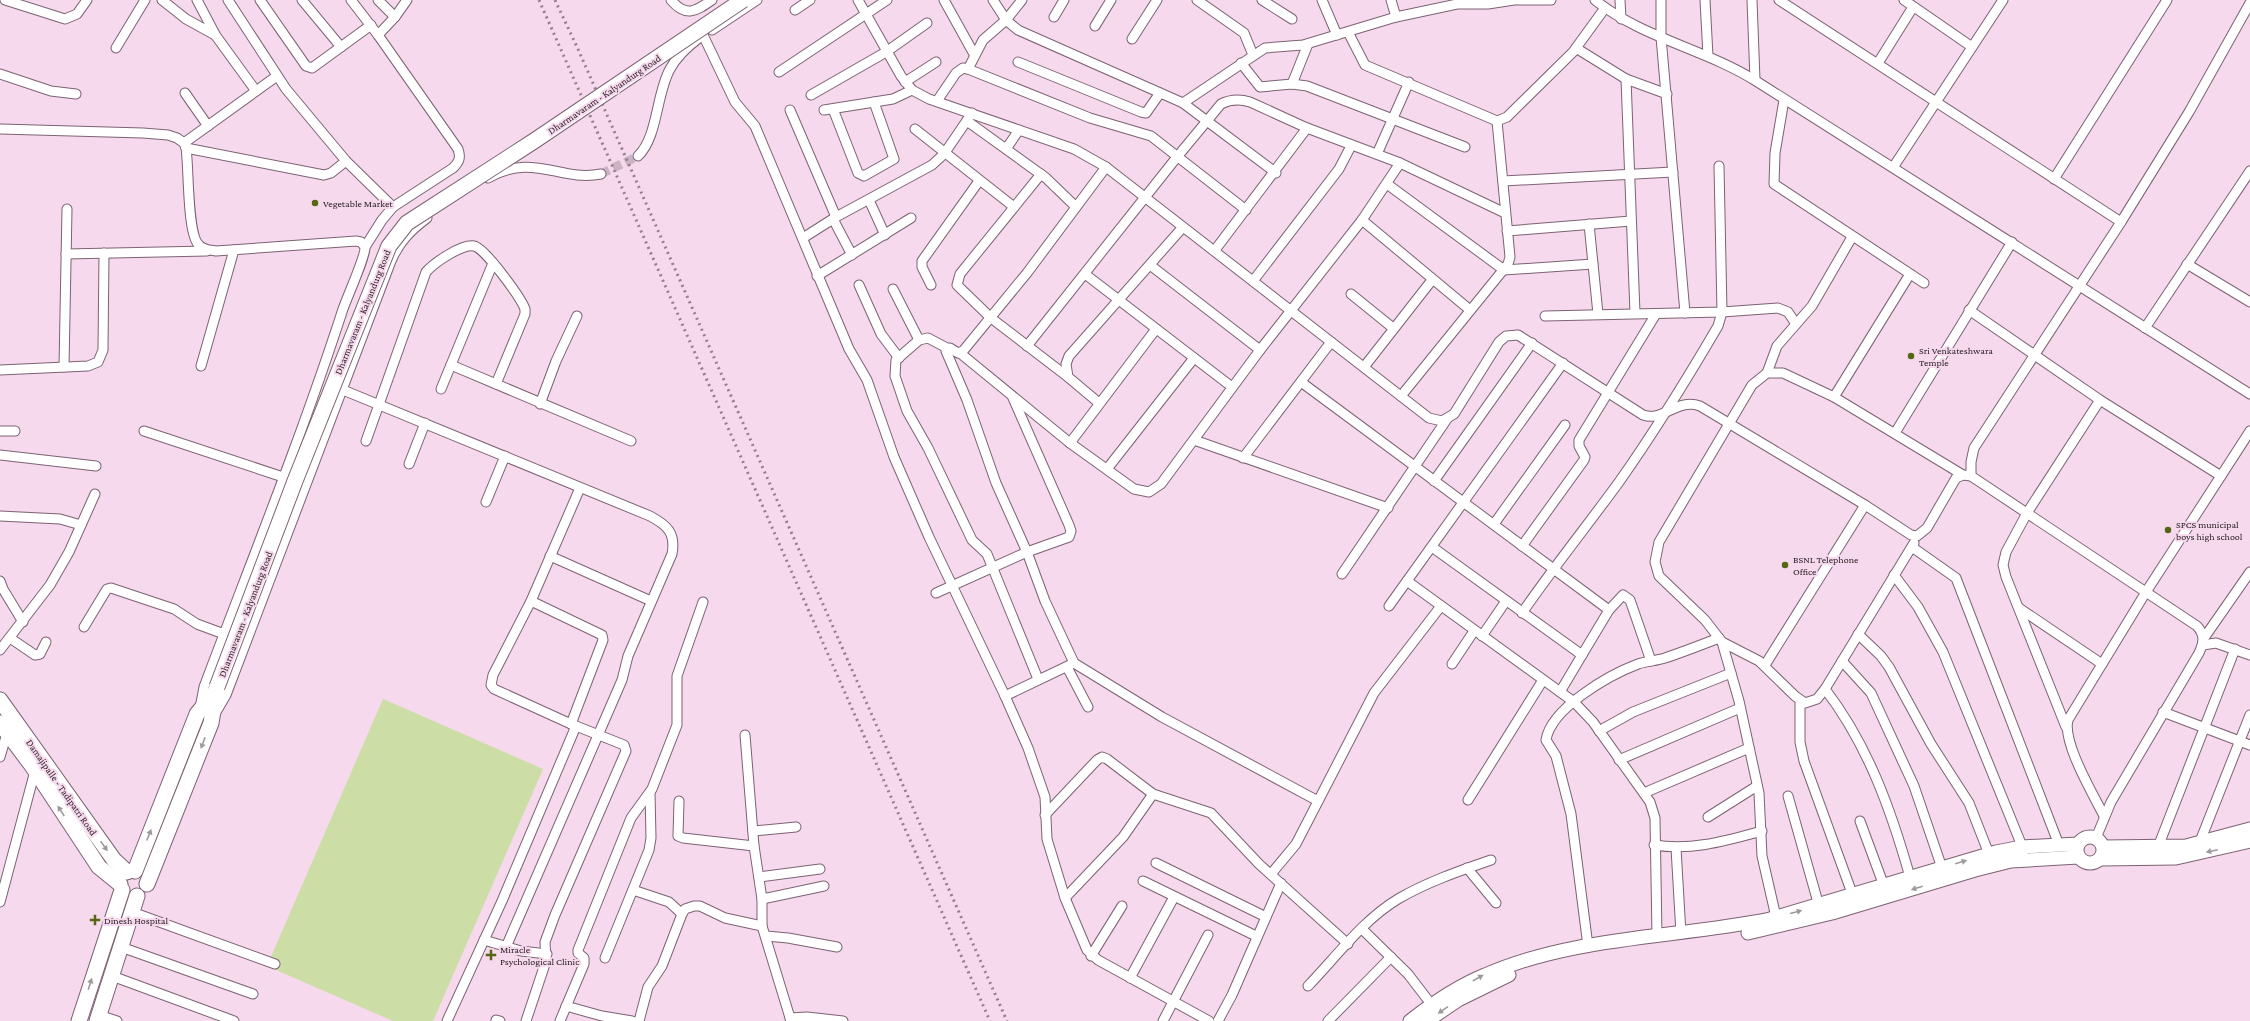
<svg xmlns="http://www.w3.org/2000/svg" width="2250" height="1021" font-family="'Crimson Pro',serif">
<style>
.green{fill:#ccdda5}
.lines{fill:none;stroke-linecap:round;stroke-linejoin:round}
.minor-tunnel{stroke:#ccb3c4;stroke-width:9;stroke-dasharray:9 4.5;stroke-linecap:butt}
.minor-casing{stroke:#7c6273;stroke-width:11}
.secondary-casing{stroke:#7c6273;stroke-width:15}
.primary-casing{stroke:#7c6273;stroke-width:17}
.minor{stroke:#fff;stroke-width:9}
.secondary{stroke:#fff;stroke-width:13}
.primary{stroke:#fff;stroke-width:15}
.rail{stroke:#94808d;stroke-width:3;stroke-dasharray:2 4;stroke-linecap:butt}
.primary-bridge-casing{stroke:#7c6273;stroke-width:17;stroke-linecap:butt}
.primary-bridge{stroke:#fff;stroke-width:15}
.oneway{fill:#9d999c}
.poi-dot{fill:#556713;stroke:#f6d9ec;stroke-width:1.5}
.labels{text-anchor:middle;stroke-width:4;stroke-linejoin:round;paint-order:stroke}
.street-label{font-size:10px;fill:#261c23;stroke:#f6d9ec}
.poi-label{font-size:10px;fill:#261c23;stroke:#f6d9ec;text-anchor:start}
</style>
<rect width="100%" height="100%" fill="#f6d9ec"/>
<path class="green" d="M383,699L543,769L433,1021H393L267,966Z"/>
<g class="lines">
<path class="minor-tunnel" d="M601,174L638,156"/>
<g class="minor-casing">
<g id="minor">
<path d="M5,0L65,19L77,14L87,0"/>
<path d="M162,0L186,19L215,35"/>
<path d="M197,0L216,36L256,91"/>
<path d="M228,0L286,89L346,161L393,207"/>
<path d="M260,0L306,66L312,68L371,25"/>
<path d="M302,0L341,47"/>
<path d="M351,0L378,35L458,149C461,158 459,162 453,168L393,207L382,220L365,247"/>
<path d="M378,0L395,17"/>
<path d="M671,0C686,18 696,11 712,0"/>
<path d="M858,0L901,76L912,90L929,99L1074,149L1106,167L1429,418L1442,421L1454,414L1499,342L1506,336L1518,335L1643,415C1664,422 1676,398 1700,406L1865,505L1911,535L1917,536L1927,528L1956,478L1963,475L1971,476L2197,626C2205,635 2204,642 2199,653L2111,802L2096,838"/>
<path d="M944,0L974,54"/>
<path d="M993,0L1006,20L1018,30L1183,103L1276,173"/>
<path d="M1197,0L1244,33L1253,55"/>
<path d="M1262,0L1292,19"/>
<path d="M1322,0L1337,35"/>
<path d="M1391,0L1396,17"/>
<path d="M1517,0H1551"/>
<path d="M1595,0C1642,38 1705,49 1756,81C1921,184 2085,291 2250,394"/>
<path d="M1620,0L1621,19"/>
<path d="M1661,0V37L1685,313"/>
<path d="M1705,0L1708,56"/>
<path d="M1752,0L1755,80"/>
<path d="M1779,0L2121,222L2189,112L2250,3"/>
<path d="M1904,0L1972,47"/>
<path d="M795,10L810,0"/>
<path d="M1054,17L1064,0"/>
<path d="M1095,26L1111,0"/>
<path d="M712,30L757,0"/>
<path d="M1348,32L1365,65L1497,121L1507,117L1573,52L1605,8"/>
<path d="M378,35L395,17L407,0"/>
<path d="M703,35L735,102L755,126L849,349L867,380L894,457L929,537L1005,696L1028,748L1045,797L1047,839L1065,898L1087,950L1098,960L1209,1021"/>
<path d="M1132,39L1157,0"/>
<path d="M116,48L145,0"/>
<path d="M1576,48L1626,79L1667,94"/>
<path d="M1018,62L1141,112L1146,113L1160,93"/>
<path d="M1241,63L1260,87L1292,84L1307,86L1465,147"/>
<path d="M1878,63L1913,7"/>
<path d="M968,69L983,40L1006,20L1022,0"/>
<path d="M779,72L887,0"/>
<path d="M0,74L51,91L76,94"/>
<path d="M1626,79L1635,313"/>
<path d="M905,82L936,62"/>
<path d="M1292,84L1308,44"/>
<path d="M185,93L208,126"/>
<path d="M811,95L886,52L927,23"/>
<path d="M1784,100L1775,153L1774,184L1924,283"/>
<path d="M937,101L956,73L963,68L968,69L1090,118L1151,136L1246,210"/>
<path d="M1183,103L1265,48L1303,45L1396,17L1457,4H1488L1514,0"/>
<path d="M833,109L858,173L864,176L894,159L874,102"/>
<path d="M790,110L836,217"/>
<path d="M824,110L893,99L912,90"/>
<path d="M967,121L1046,178L1076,207"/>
<path d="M0,129L143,133L168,135L177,138L184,143L186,148C189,167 187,235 199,245C203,250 210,250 216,251L356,241L361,242L365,247C366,256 346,299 342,312C301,438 251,562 204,687L200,708"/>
<path d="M915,129L1014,207"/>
<path d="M184,143L277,76"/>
<path d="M186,148L324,175L331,173L346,161"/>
<path d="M1006,149L1019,130"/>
<path d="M1377,154L1409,82"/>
<path d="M638,156C658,137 656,94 670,69C677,56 687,47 699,38"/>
<path d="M1894,166L2003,0"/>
<path d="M1106,167L1027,273L963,351L958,353L950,348L946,351L967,400L996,483L1027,552L1045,601L1074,663L1162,717L1318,801"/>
<path d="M1041,174L960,274L957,285L991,318L1068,377"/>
<path d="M488,178C534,152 559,182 601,174"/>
<path d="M2054,179L2167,0"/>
<path d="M1503,181L1673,172"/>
<path d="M1387,184L1504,270L1593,264"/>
<path d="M869,200L885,235"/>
<path d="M833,219L852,255"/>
<path d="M1362,220L1470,310"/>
<path d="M1589,224L1598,314"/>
<path d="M1507,231L1631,221"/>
<path d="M803,238L836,217L932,165L944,154L972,113"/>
<path d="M1215,250L1307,128"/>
<path d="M66,254L207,251"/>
<path d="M2187,264L2250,302"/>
<path d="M1150,265L1260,350"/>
<path d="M1085,274L1232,387"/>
<path d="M817,276L911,218"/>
<path d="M1253,281L1339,169L1351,146"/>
<path d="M859,285L881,334L899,358"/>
<path d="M931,285L922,267V261L979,181"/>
<path d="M893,289L919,340"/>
<path d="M1351,294L1393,328"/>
<path d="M1969,310L2100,400L2221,476"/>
<path d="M1545,316L1722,312L1778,308L1788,312L1796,324"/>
<path d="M2145,328L2250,171"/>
<path d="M1027,346L1177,157L1221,104C1231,99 1240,99 1250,102L1307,128L1400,163L1505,213"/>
<path d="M947,348L928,338L919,340L896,360L895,376L907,411L928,448L972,540L987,554L1038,679"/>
<path d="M960,353L1070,443L1134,489L1149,492L1161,484L1260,350L1362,220L1400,163"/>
<path d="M451,365L631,441"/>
<path d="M201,366L234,250"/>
<path d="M64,367L67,209"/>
<path d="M1364,367L1432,280"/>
<path d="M0,370L88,366L98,362L103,350L104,253"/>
<path d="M1767,373L1777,346L1812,306L1852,237"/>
<path d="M1301,382L1609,610"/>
<path d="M441,389L493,263"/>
<path d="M343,390L650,516C667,525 676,533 672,554L628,656L622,680L506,947"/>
<path d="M1401,396L1508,264L1510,257L1497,121"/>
<path d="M1834,397L1910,274"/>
<path d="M1099,403L1068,377L1066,364L1069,356L1183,227"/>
<path d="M540,404L556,361L577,316"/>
<path d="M0,431H15"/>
<path d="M144,431L283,477"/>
<path d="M1895,433L2012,242"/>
<path d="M1194,440L1388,508"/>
<path d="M366,441L426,272C434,263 461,244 474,246C485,248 521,298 525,309V314L496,384"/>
<path d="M1070,443L1156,329"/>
<path d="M0,455L96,466"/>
<path d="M1243,458L1331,342"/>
<path d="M409,464L425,423"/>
<path d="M1107,469L1194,358"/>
<path d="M1971,476V462L1974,448L2121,222"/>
<path d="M1434,481L1532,343"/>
<path d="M486,502L505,456"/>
<path d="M0,516L60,519L81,525"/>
<path d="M1494,524L1565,425"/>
<path d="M1522,546L1584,460L1585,457L1579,446V440L1656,314"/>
<path d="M1432,547L1582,655L1560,692"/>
<path d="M1912,547L1956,578L2059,845"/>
<path d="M550,556L651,601"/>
<path d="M1342,574L1447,419"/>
<path d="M1894,575L1918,607L1943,652L2024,851"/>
<path d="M0,581L3,589L23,622"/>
<path d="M1407,581L1574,702L1593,722L1650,802L1655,818L1657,936"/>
<path d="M936,593L1027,552L1069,537L1071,531L1069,525L1013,398"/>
<path d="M531,601L602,635L603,640L571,724"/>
<path d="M1389,606L1563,363"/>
<path d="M2019,608L2102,664"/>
<path d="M1522,613C1553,568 1587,526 1619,482C1655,431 1687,379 1718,326L1722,312L1719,166"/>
<path d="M84,627L107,589L111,588L174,609L197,624L224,634"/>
<path d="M1858,634L1881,656L1889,667L1931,744L1969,803L1989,854"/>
<path d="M1482,636L1506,601"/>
<path d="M10,638L35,655L40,654L46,642"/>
<path d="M2204,638L2250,572"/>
<path d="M1722,642L1759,661L1795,696L1805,703L1817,699L1825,689L1914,543"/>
<path d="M2203,645L2216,643L2250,655"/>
<path d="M0,650L50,585L69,552L95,494"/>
<path d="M1582,655L1609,610L1623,595L1630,600L1651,661"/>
<path d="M1842,661L1871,693L1914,786L1942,868"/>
<path d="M1452,664L1474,631"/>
<path d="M1765,665L1865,505"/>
<path d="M1067,667L1088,707"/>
<path d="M1825,689C1868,745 1891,810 1910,877"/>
<path d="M1005,696L1074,663"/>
<path d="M1800,701V742L1804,761L1853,896"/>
<path d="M216,712L226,695L391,261C399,242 411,230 427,218"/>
<path d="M2163,712L2250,745"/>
<path d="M2066,727L2006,577L2003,565L2006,552L2027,513L2100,400"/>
<path d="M1599,731L1633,712L1731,673"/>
<path d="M745,735L754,846L762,899V926"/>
<path d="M0,757L7,733"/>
<path d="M1619,760L1740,708"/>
<path d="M1644,793L1749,748"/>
<path d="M1788,796L1819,906"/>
<path d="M1468,800L1543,680"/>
<path d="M679,801L678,836L683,838L754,846"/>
<path d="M1045,815L1097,760L1102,757L1107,759L1153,794L1211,813L1259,864L1348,944"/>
<path d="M2104,816C2093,794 2062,742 2068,720L2146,592L2250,431"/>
<path d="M1708,817L1757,786"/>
<path d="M1860,821L1884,886"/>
<path d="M753,831L796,827"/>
<path d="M2199,844L2250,715"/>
<path d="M1654,845C1692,851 1725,841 1762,831"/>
<path d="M2158,847L2235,649"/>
<path d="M1676,848L1681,934"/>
<path d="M1156,863L1266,917"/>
<path d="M1467,868L1496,903"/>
<path d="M1271,874L1296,844L1374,693L1441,606"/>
<path d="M759,877L820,869"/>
<path d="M1143,881L1256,936"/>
<path d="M633,890L669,902L682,914"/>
<path d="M1065,898L1123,837L1153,794"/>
<path d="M762,899L824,886"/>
<path d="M0,902L35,771"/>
<path d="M132,912L275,964"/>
<path d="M1776,917L1762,856L1759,793L1739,701L1722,642L1705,620L1659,576L1655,562L1659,542L1752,385L1767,373H1783L1834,397L1963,475"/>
<path d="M1362,929L1408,974L1431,1004"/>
<path d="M766,936L788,938L837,947"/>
<path d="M484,940L521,951L547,954"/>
<path d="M1588,946L1571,814L1556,756L1546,740C1551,708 1609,675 1638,664C1646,661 1656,661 1665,658C1683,652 1701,645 1719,638"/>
<path d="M121,947L253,994"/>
<path d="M1091,956L1122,906"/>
<path d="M605,958L649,850L651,838L650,793"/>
<path d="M112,976L234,1021"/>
<path d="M1130,978L1174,897"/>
<path d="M1308,986C1336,957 1363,920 1398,899C1427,882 1459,871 1491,860"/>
<path d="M566,1006L602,1016L632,1021"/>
<path d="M99,1015L117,1021"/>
<path d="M790,1018L807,1017L843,1021"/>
<path d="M496,1020L500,1021"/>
<path d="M447,1021L502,901L576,726"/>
<path d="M526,1021L546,961L545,942L555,915L626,751L624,745L571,724L494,689L491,685L493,675L531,601L580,488"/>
<path d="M560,1021L584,964V958L578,953V950L631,818L652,789L677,725V676L703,602"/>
<path d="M639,1021L648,987L662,966L682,914L685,909L694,906H700L725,918L762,926L791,1021"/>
<path d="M1163,1021L1208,935"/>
<path d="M1218,1021L1232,995L1281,883"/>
<path d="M1328,1021L1391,957"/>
</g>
</g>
<g class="secondary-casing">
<g id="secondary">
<circle cx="2090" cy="850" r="13"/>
<path d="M2103,847L2186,846L2250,829"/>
<path d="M2100,859L2176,858L2250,841"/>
<path d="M1748,933L1832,913L1975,870L2011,861L2078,857"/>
<path d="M1410,1021C1433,1003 1458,986 1485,975C1574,936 1676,938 1770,919L1996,852L2022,847L2078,844"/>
<path d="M1427,1021L1458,1000L1509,975"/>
</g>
</g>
<g class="primary-casing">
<g id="primary">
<path d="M0,700L114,860L127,872"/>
<path d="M0,723L33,767L99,867L120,884"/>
<path d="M135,871L197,714L215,692"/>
<path d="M147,884L211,723L217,687"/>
<path d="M79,1021L122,890"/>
<path d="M97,1021L137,896"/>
</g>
</g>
<use href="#minor" class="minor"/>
<use href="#secondary" class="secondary"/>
<use href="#primary" class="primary"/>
<g class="rail">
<path d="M539,0L990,1021"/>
<path d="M555,0L577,47L1007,1021"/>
</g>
<g class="primary-bridge-casing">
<path id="primary-bridge" d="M217,687L295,481L389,246L407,223L534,141L743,0"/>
</g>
<use href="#primary-bridge" class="primary-bridge"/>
</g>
<defs><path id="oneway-solid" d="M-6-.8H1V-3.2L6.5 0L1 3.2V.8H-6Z"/></defs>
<g class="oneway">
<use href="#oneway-solid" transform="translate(203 743) rotate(110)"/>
<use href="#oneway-solid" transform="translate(61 811) rotate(-123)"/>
<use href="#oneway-solid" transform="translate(149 835) rotate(-68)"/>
<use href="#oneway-solid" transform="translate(104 846) rotate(55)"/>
<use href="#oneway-solid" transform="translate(2212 851) rotate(168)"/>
<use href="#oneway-solid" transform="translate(1961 862) rotate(-16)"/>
<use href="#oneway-solid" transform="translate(1917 888) rotate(163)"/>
<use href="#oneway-solid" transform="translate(1796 912) rotate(-15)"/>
<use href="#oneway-solid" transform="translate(1478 978) rotate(-29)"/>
<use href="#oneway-solid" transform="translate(90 984) rotate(-73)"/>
<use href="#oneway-solid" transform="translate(1443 1010) rotate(146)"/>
</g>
<g class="poi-dot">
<circle cx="315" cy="203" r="4"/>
<circle cx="1911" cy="356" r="4"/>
<circle cx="2168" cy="530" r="4"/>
<circle cx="1785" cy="565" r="4"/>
<path d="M93 914h4v4h4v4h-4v4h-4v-4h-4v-4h4z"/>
<path d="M489 949h4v4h4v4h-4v4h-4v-4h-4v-4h4z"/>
</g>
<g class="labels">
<g class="street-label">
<text transform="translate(604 94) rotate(-34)" y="4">Dharmavaram - Kalyandurg Road</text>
<text transform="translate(362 312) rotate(-68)" y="4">Dharmavaram - Kalyandurg Road</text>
<text transform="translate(245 614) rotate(-69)" y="4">Dharmavaram - Kalyandurg Road</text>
<text transform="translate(62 787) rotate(55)" y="4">Damajipalle - Tadipatri Road</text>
</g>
<g class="poi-label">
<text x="323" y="207">Vegetable Market</text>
<text x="1919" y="354">Sri Venkateshwara<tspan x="1919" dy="12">Temple</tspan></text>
<text x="2176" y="528">SPCS municipal<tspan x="2176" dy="12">boys high school</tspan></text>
<text x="1793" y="563">BSNL Telephone<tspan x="1793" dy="12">Office</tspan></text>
<text x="104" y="924">Dinesh Hospital</text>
<text x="500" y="953">Miracle<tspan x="500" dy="12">Psychological Clinic</tspan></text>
</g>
</g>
</svg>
